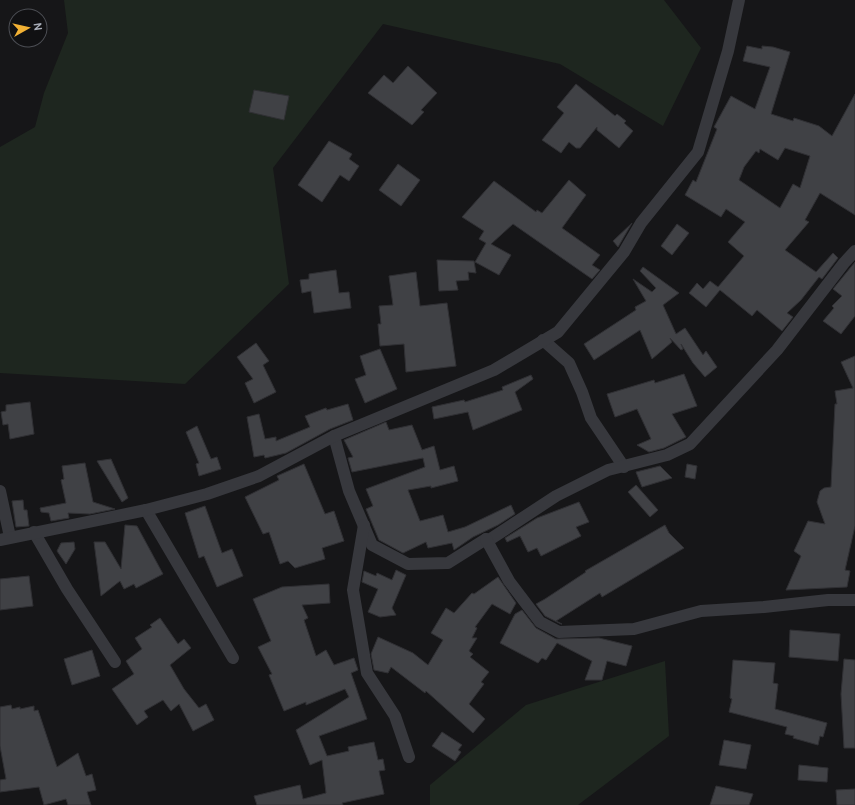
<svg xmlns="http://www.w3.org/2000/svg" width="855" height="805" font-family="Overpass,sans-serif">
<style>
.green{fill:#1e261f}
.building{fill:#404145;stroke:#303034;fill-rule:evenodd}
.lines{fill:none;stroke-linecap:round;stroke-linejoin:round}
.minor{stroke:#37383d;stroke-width:12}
</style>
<rect width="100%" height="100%" fill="#161618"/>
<g class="green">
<path d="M64,0H664L701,48L663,126L560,64L383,24L273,168L289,284L185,384L0,373V147L35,127L44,93L68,33Z"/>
<path d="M665,661L669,736L578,805H430V785L526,705Z"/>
</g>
<g class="building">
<path d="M747,46L762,49V46L773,47L790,52L771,114L793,121L794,118L819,126L832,136L855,94V215L820,193L805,220L809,222L785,250L816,272L833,253L838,258L822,279L819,277L801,300L787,313L793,317L782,331L757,310L752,316L720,290L706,307L689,293L697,283L703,289L710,281L718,287L744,256L728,242L745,222L726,209L721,217L685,195L693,180L696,182L717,129L714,127L731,96L755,109L770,67L743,61ZM785,148L810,156L800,188L793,184L780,208L739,180L744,167L756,151L759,153L760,149L778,160Z"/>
<path d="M408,66L437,93L421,110L424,112L412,125L368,93L384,75L393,83Z"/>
<path d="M576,84L615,116L617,114L626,121L624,123L633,131L619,148L597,130V127L580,148H576L569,142L561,153L542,140L564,113L557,107Z"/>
<path d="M254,90L289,96L284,120L249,112Z"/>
<path d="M329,141L352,154L349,159L359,166L349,181L340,175L322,202L298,185Z"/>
<path d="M398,164L420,180L401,206L379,190Z"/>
<path d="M569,180L586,195L562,228L600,255L592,265L600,270L592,279L513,224L491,244L511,255L499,275L475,262L486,243L479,239L484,231L462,217L494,181L536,212L537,210L542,213Z"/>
<path d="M632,223L618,247L613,241Z"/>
<path d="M677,224L689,233L672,255L661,246Z"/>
<path d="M437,260L474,261L476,273L468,272L469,280L456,281L458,290L439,291Z"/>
<path d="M855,262V316L841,334L823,321L834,308L832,306L842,296L833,289Z"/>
<path d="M643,267L679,293L663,305L676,334L685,328L703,355L706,351L717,367L705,377L693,363L681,344L683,349L681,350L670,338L672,342L652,359L640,330L594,360L584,344L636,310L635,307L646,301L633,279L652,292L656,288L640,271Z"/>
<path d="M336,270L339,293L349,292L351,308L314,313L311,291L302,293L300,280L309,279V274Z"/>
<path d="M416,272L420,306L447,303L456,366L406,372L404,344L380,346L378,324H381L379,306L393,305L389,276Z"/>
<path d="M256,343L269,361L263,365L276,392L254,403L245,383L253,379L237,357Z"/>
<path d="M380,349L397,389L365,403L355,379L366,375L360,356Z"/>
<path d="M855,356V526L845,570L850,571L847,587L786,590L801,556L794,551L808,521L825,524L817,502L820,491L824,488L831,487L835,404H837L835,391L853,388L841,362Z"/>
<path d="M684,374L697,406L672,414L686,437L664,448L649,452L637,445L651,439L637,409L615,417L607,394L654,380L655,383Z"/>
<path d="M531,375L533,379L515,392L522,410L473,430L468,412L434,419L432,407L464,400L465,402L503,390L502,387Z"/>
<path d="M30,402L34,434L10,439L8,424L3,425L1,412L6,411V405Z"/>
<path d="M348,404L353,420L330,429L286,453L265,458L264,455L254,457L247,417L259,414L265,439L276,437V441L310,427L305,416L326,408L327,410Z"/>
<path d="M386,422L389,430L412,425L422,450L434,446L440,470L454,466L458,481L431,488V486L408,490L420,521L443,515L448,532L465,527L511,505L515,514L498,525L473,537L454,550L452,543L428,548L426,542L403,553L379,540L366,509L373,506L366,489L425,467L423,458L352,472L348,458L353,457L344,440Z"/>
<path d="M197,426L211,459L217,457L221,469L199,476L196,464L199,463L186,432Z"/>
<path d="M111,459L128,498L122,502L97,461Z"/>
<path d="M85,463L93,502L115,509L90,514L68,513L69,518L51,521L49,513L41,512L40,508L66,503L61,480L64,479L62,466Z"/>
<path d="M304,464L325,514L334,511L344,541L322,548L325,559L295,568L288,561L280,564L269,532L263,534L245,497L279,480L277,476Z"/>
<path d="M687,464L697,466L695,479L685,477Z"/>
<path d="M660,466L672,478L642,487L636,472Z"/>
<path d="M636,485L658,510L650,517L628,492Z"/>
<path d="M23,500L24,510H27L29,526L16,527L12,501Z"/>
<path d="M579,502L589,522L576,527L581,536L541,556L537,548L528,552L520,536L507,542L505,538L537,518Z"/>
<path d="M205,506L222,553L232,549L243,576L217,587L204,556L199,558L185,513Z"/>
<path d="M125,525L137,526L163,574L136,588L134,584L124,589L120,581L101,596L94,542H105L121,569Z"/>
<path d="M665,525L669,533L684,548L602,597L600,593L556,621L562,624H561L545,616L536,604L545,599L586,572L585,571Z"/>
<path d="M74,542L75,549L66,564L57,551L61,543Z"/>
<path d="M396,570L406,575L392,608L396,615L380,617L368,612L378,589L362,582L364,571L376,576L377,573L392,580Z"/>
<path d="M29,576L33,606L0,610V579Z"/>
<path d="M498,577L516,603L510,614L492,604L475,627L477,628L472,638H477L469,651L473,654L470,657L489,672L481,682L484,684L469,704L485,719L473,733L426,691L425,693L391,667L388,673L374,670L371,654L378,637L413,653L428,665L443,640L431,633L446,608L454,613L472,593L474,594Z"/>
<path d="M329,584L330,603L302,605L308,618L304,620L316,656L326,650L334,665L354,658L358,670L351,673L367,719L319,736L327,756L349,751L348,747L374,742L378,760L383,759L385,770L379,771L384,794L342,803L343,805H257L254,796L300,785L303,799L326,793L322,760L310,765L296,730L349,697L345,689L306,705V702L284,711L269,675L272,674L258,647L271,641L253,599L282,587Z"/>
<path d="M522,610L536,628L556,639L599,638L632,646L626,666L607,661L602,680H585L592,661L557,643L546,660L542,658L538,663L500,643L515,614Z"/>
<path d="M160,618L178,644L184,639L191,648L170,665L184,689L199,708L206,704L214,720L193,731L179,704L171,711L163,700L144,711L148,717L137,725L112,689L134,674L126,661L142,649L135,638L152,627L150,625Z"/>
<path d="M790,630L840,634L838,661L789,657Z"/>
<path d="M92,650L100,676L72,685L64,659Z"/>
<path d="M844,659L855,660V748H844L841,694Z"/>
<path d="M733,660L775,663L773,683L778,684L775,709L827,723L823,737L820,736L818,745L793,738L794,736L785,734L787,727L729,712L732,699L730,698Z"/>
<path d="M11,705L12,709L20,707V709L34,706V711L38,710L57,767L78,753L86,776L92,774L96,790L87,792L91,805H68L66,799L44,805L39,787L0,792V780L6,779L0,746V707Z"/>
<path d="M442,732L462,745L458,750L461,752L455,761L432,746Z"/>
<path d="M724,740L751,745L746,769L719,765Z"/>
<path d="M799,765L828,768L827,782L798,780Z"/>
<path d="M716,786L753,794L749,805H710Z"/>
<path d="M855,789V805H837L836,790Z"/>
</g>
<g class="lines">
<g class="minor">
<path d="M543,340L569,363L582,392L591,418L624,467"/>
<path d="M334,436L349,491L372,545L408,564L448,563L486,539L489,540L556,496L608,470L667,455L690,444L777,350L844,263L855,251"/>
<path d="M0,491L10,537"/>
<path d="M146,510L233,658"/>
<path d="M364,525L353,590L367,673L395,716L409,757"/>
<path d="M34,532L67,589L115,662"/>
<path d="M486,539L509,581L540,622L559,632L634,629L701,611L764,607L828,600H855"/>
<path d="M0,540L146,510L207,494L259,476L334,436L494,370L558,332L624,252L641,223L698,152L728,51L739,0"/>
</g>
</g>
<g transform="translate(28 28) rotate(82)"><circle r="19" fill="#111113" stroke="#4d4f55"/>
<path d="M0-3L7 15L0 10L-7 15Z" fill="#f2b134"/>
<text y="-6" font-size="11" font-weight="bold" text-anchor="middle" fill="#a8adb8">N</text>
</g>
</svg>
